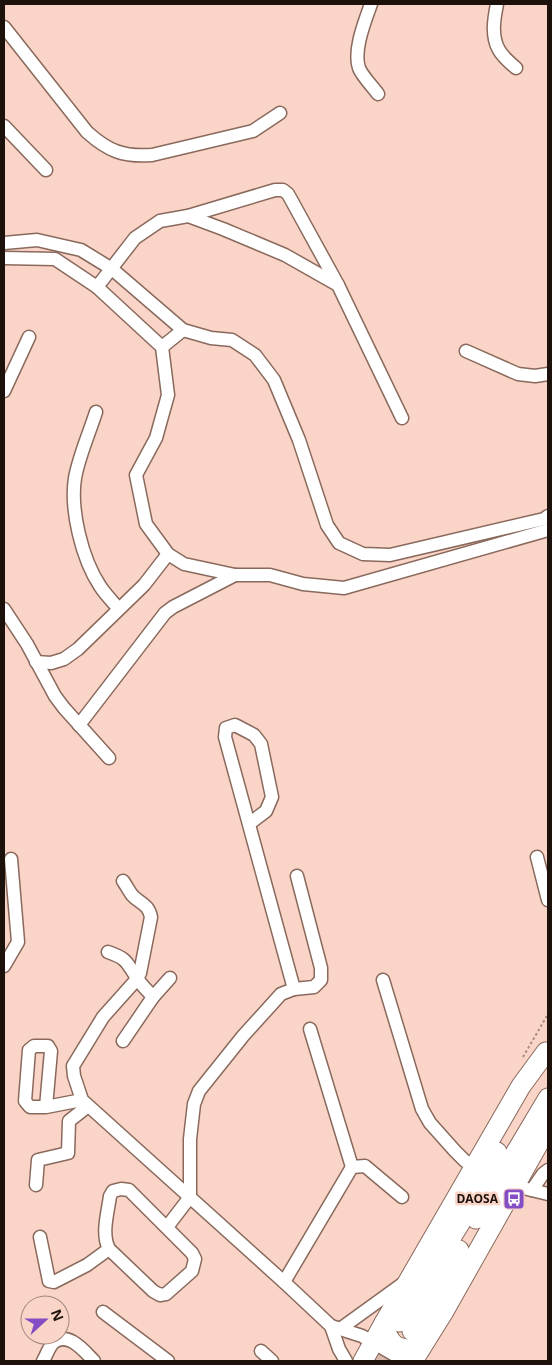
<svg xmlns="http://www.w3.org/2000/svg" width="552" height="1365" font-family="'Open Sans',sans-serif">
<style>
.lines{fill:none;stroke-linecap:round;stroke-linejoin:round}
.highway-tunnel{stroke:#d9b8ab;stroke-width:19;stroke-dasharray:19 9;stroke-linecap:butt}
.minor-casing{stroke:#89695c;stroke-width:15}
.highway-casing{stroke:#89695c;stroke-width:21}
.path{stroke:#a68b80;stroke-width:2;stroke-dasharray:2.5 2.5;stroke-linecap:butt}
.minor{stroke:#fff;stroke-width:12}
.highway{stroke:#fff;stroke-width:19}
.labels{text-anchor:middle;stroke-width:5;stroke-linejoin:round;paint-order:stroke}
.poi-label{font-size:12px;font-weight:bold;fill:#1d110c;stroke:#fad5c7;text-anchor:end}
</style>
<rect width="100%" height="100%" fill="#fad5c7"/>
<g class="lines">
<path class="highway-tunnel" d="M377,1361L394,1332"/>
<g class="minor-casing">
<g id="minor">
<path d="M371,4C365,21 353,50 359,68C362,76 373,87 378,94"/>
<path d="M497,4C494,19 491,36 499,50C503,57 510,63 516,68"/>
<path d="M4,27L87,132C108,151 123,157 152,155L253,131L280,113"/>
<path d="M4,126L46,170"/>
<path d="M188,216L223,229L285,255L338,285L402,418"/>
<path d="M4,243L37,240L81,250L112,269L183,330L211,338L232,340L255,355L274,380L299,440L327,525L339,543L363,554L390,555L544,519L548,516"/>
<path d="M4,258L55,259L97,287L162,347L168,395L156,438L136,475L146,524L168,554L184,564L235,575H270L303,584L344,588L548,530"/>
<path d="M97,287L135,238L160,221L188,216L275,190H283L288,194L338,285"/>
<path d="M162,347L183,330"/>
<path d="M466,351L518,374L535,376L548,374"/>
<path d="M4,391L29,337"/>
<path d="M96,412C89,434 79,456 75,478C70,510 82,559 100,586C105,594 113,602 119,609"/>
<path d="M4,609L27,644L55,696L64,708L109,758"/>
<path d="M36,662L51,663L64,659L78,649L144,585L168,554"/>
<path d="M79,725L165,613L173,607L235,575"/>
<path d="M249,824L266,811L272,797L261,744L254,735L235,725L226,728L225,737L294,989"/>
<path d="M537,857L548,900"/>
<path d="M123,881C126,885 129,891 132,895C140,904 148,903 151,917L140,973L137,979L103,1017L73,1066L74,1076L82,1100L284,1282L331,1326L362,1336L405,1361"/>
<path d="M108,952C128,959 126,962 137,978C141,985 148,991 153,997L123,1041"/>
<path d="M4,966L18,942L11,859"/>
<path d="M383,980L422,1109L430,1123L455,1151L465,1161L476,1166"/>
<path d="M153,997L170,978"/>
<path d="M310,1029L352,1167"/>
<path d="M46,1107L51,1051L48,1046H34L29,1050L25,1101L30,1107H46L82,1100"/>
<path d="M36,1185L38,1160L68,1153L69,1121L88,1106"/>
<path d="M515,1186L548,1194"/>
<path d="M121,1189L129,1190L192,1253L195,1259L192,1271L166,1294L160,1295L153,1291L109,1249C101,1234 108,1212 110,1196L113,1191Z"/>
<path d="M532,1190L543,1174L548,1170"/>
<path d="M167,1227L190,1197V1139L194,1104L199,1091L243,1036L281,994L294,989L314,987L321,980V968L297,876"/>
<path d="M40,1237L49,1281L54,1282L87,1265L109,1249"/>
<path d="M284,1282L352,1167L365,1166L402,1197"/>
<path d="M103,1312L168,1361"/>
<path d="M331,1326L339,1349L346,1361"/>
<path d="M340,1329L405,1282"/>
<path d="M261,1351L272,1361"/>
<path d="M43,1361C46,1356 49,1347 53,1343C68,1330 85,1352 94,1361"/>
</g>
</g>
<g class="highway-casing">
<g id="highway">
<path d="M476,1219L548,1098"/>
<path d="M399,1322L467,1212L497,1152"/>
<path d="M384,1323C389,1347 398,1351 421,1348"/>
<path d="M412,1331L459,1250"/>
<path d="M363,1361L384,1323L521,1086L546,1052"/>
<path d="M413,1361L443,1313L548,1127"/>
</g>
</g>
<path class="path" d="M523,1057L548,1014"/>
<use href="#minor" class="minor"/>
<use href="#highway" class="highway"/>
</g>
<defs>
<g id="bus-square" transform="scale(1.125)"><rect x="-9" y="-9" width="18" height="18" rx="4" fill="#854dc4" stroke="#fad5c7"/><path d="M-5-6H5V4H4V6H2V4H-2V6H-4V4H-5ZM-3.5-4V0h7V-4ZM-3.5 1.2v1.5H-2V1.2ZM2 1.2v1.5H3.5V1.2Z" fill="#fff"/></g>
</defs>
<g fill-rule="evenodd">
<use href="#bus-square" x="514" y="1199"/>
</g>
<g class="labels">
<g class="poi-label">
<text x="498" y="1203">DAOSA</text>
</g>
</g>
<rect width="552" height="1365" fill="none" stroke="#1d110c" stroke-width="10"/>
<g transform="translate(45 1320) rotate(69)"><circle r="24" fill="#fad5c7" stroke="#a2877c"/>
<path d="M0-4L9 19L0 12L-9 19Z" fill="#854dc4"/>
<text y="-8" font-size="14" font-weight="bold" text-anchor="middle" fill="#1d110c">N</text>
</g>
</svg>
